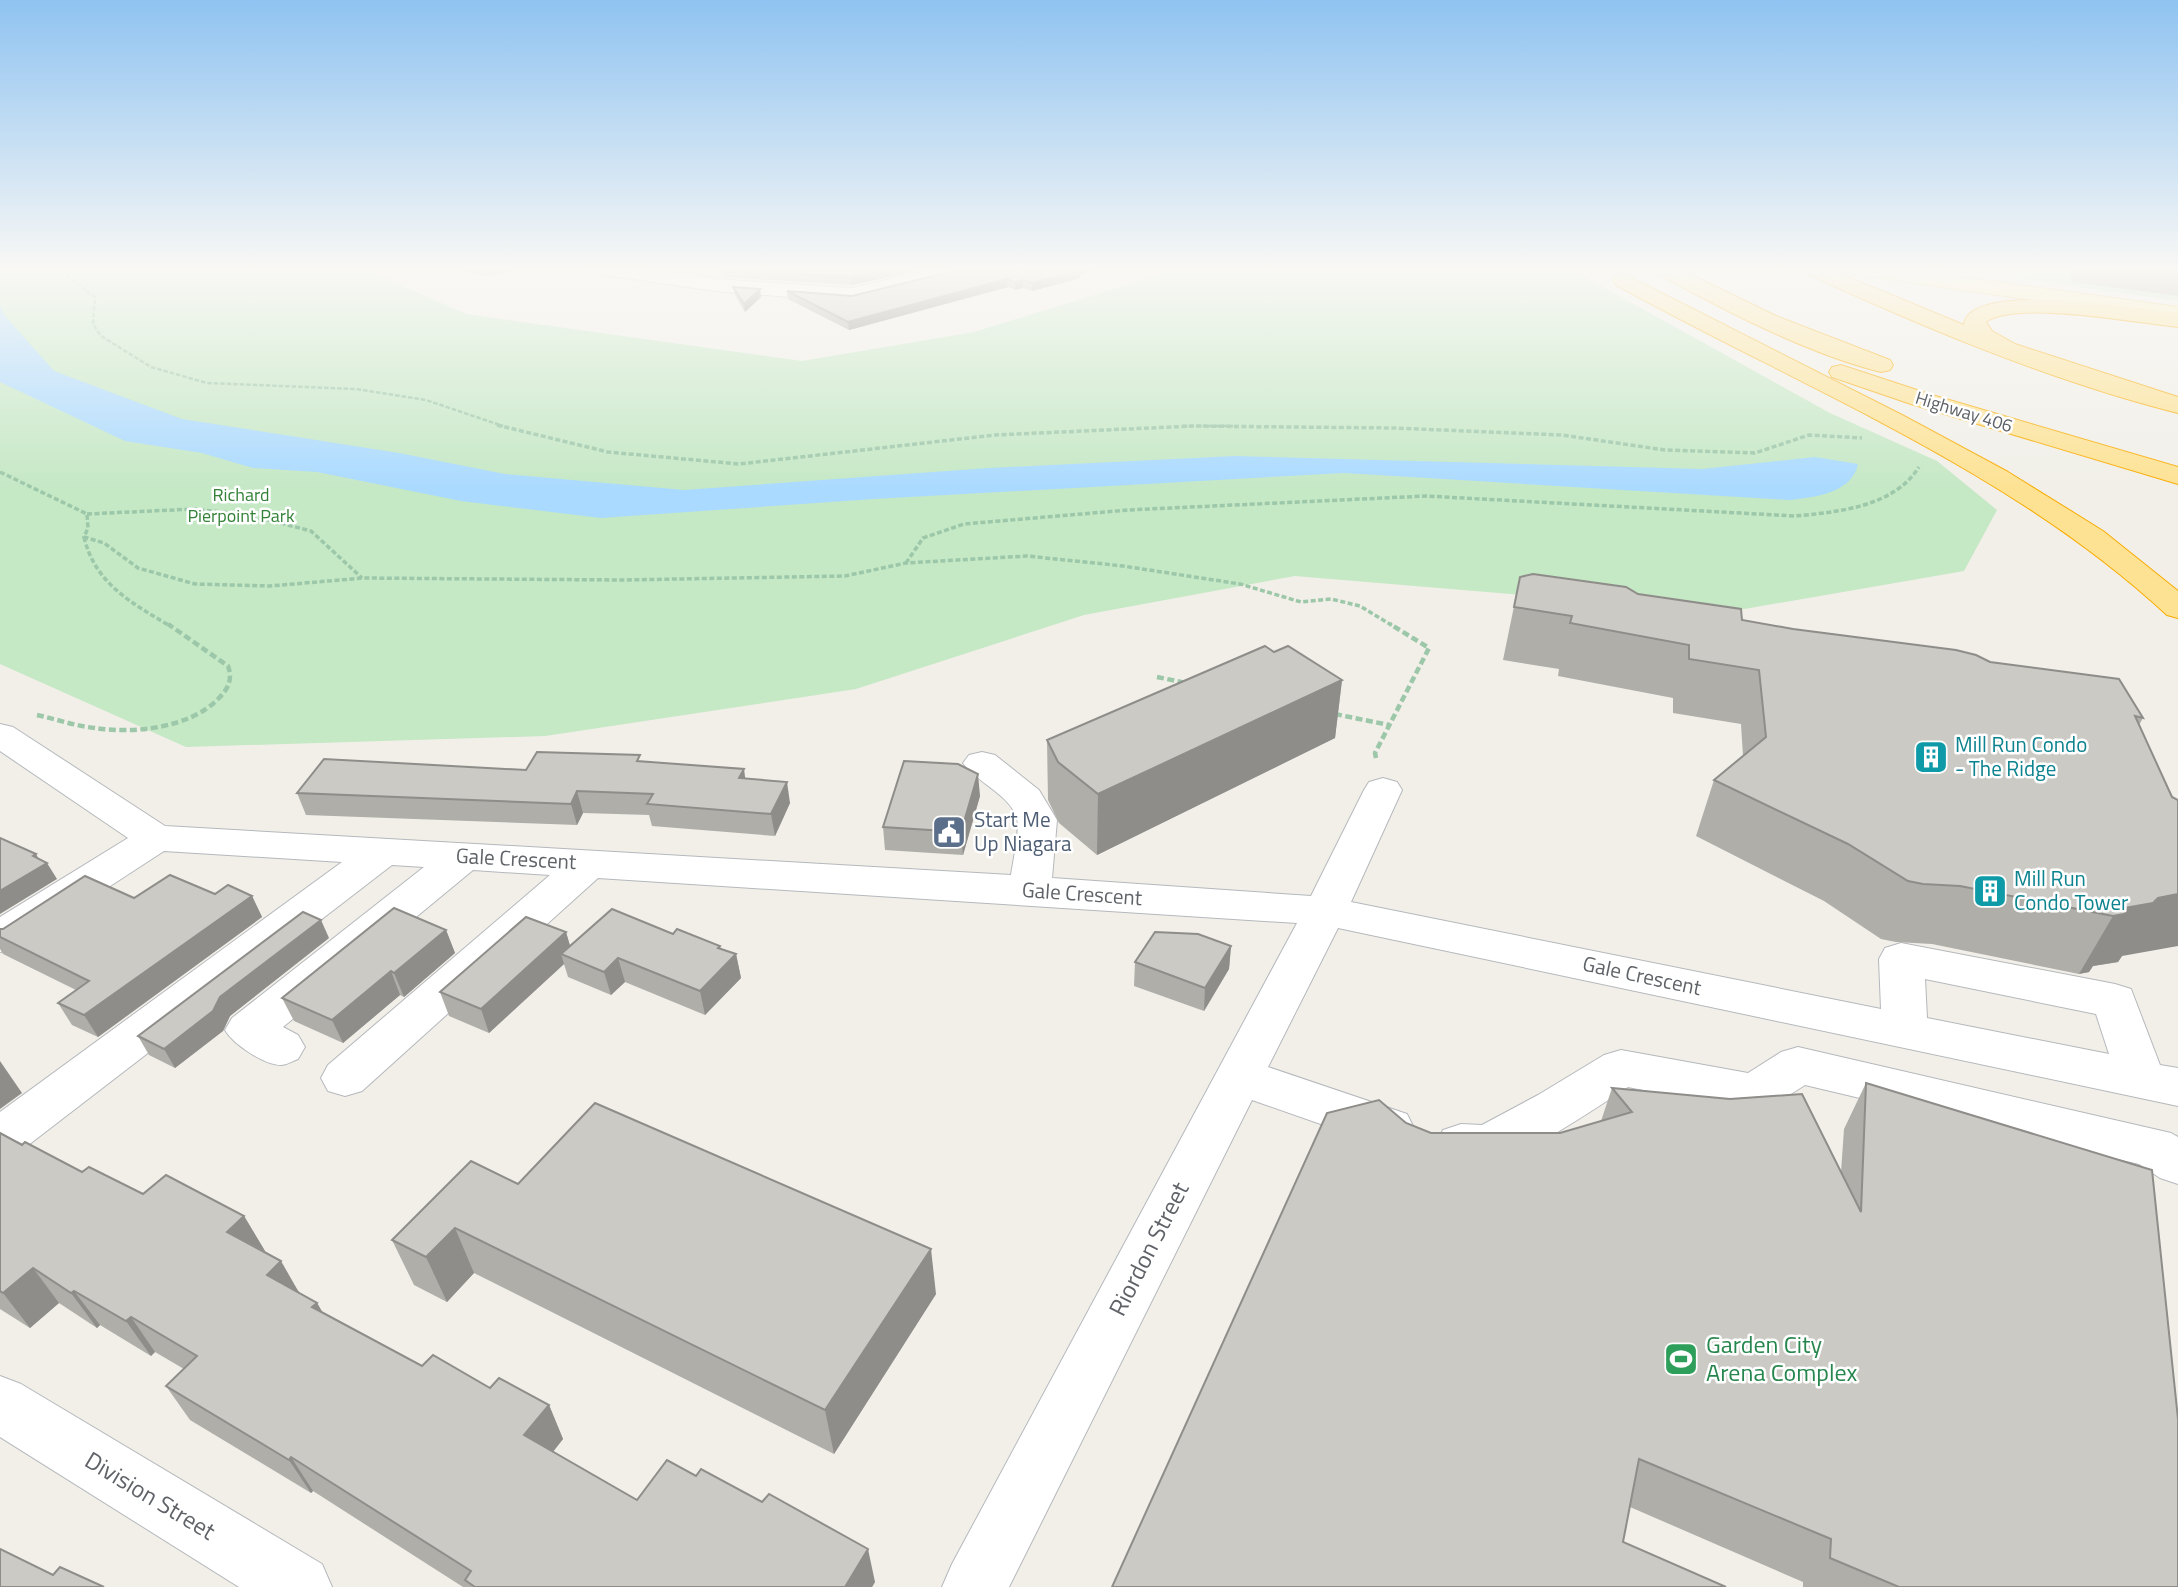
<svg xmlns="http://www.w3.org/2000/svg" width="2178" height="1587" font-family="'Titillium Web',sans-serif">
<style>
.green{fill:#c5e8c5}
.water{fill:#aadaff}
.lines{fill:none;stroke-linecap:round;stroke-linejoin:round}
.minor-casing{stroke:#b5b8bc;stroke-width:2}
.major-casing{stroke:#f2c960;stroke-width:2}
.highway-casing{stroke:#f9ab00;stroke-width:2}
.path-far2{stroke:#9cc7a9;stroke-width:2.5;stroke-dasharray:4.5 2;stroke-linecap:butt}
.path-far1{stroke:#9cc7a9;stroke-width:3.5;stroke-dasharray:5 2.5;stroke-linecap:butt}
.path{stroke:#9cc7a9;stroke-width:4.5;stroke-dasharray:7 3.5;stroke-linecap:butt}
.minor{fill:#fff;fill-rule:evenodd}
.major{fill:#fff2af;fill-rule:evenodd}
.highway{fill:#fde293;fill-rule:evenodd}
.wall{fill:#afaea9}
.shaded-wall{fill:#8f8d8a}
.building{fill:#cccac5;stroke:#8f8d8a;stroke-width:2}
.labels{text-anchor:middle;stroke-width:5;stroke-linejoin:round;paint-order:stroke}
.far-street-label{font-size:18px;fill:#5f6368;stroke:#fff}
.far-park-label{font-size:18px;fill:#348238;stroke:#fff}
.culture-label{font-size:21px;fill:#0d838f;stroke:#fff;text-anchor:start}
.service-label{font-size:21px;fill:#4e5e75;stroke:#fff;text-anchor:start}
.street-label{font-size:21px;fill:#5f6368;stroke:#fff}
.near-street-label{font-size:24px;fill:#5f6368;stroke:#fff}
.near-leisure-label{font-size:24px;fill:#27864d;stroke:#fff;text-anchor:start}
</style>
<rect width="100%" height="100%" fill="#f1efe8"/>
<g class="green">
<path d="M0,267H361L466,314L802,361L974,332L1186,267H1567L1830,413L1937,461L1997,510L1964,571L1727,612L1295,576L1084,615L856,689L545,736L186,747L0,664Z"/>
<path d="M1936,267H2178V301Z"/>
</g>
<path class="water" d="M0,305L5,316L54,371L182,419L399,453L505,474L684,490L989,468L1235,456L1702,469L1815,457L1858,464C1852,493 1816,497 1790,500L1344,473L874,499L601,518L461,501L317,472L253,468L202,453L125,441L0,382Z"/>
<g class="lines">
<g class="minor-casing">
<g id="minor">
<path d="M581,267H632L715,279L852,288L943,267H977L974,271L852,302L715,291L591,273L584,271Z"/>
<path d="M1928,267H1948L1950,280L1947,285H1931L1928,280Z"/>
<path d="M0,724L13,727L165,826L1011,875C1013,861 1020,832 1017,819C1011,795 977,783 963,763L969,755L982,752L995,755L1039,790L1057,820L1052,878L1311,896L1364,790L1369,782L1383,778L1397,782L1402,790L1351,902L1881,1009L1879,959L1885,948L1901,943L2115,984L2131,989L2160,1065L2178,1068V1106L1338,928L1268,1067L1407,1114L1414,1128L1407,1142L1389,1148L1252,1100L1009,1587H942L952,1564L1297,923L598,878L362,1091L345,1096L328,1091L321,1078L328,1065L550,875L473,870L283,1027L298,1035L305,1047L298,1059C293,1061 286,1065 281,1065C264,1065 233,1044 225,1030L232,1018L424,867L392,865L18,1153L0,1159V1112L342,862L164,851L15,948L0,952V917L128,838L0,751ZM1925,979L2096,1014L2109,1054L1927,1018Z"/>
<path d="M1798,1047L2171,1133L2178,1137V1184L2160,1178L2139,1164L1805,1085L1772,1106L1755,1112L1628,1087C1599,1106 1515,1163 1486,1165C1471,1166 1457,1163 1443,1158L1436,1144L1443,1130L1461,1124L1482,1125L1538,1095L1604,1055L1621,1050L1748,1073L1781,1052Z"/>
<path d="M0,1376L21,1384L322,1564L332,1587H239L0,1437Z"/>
</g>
</g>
<g class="major-casing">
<path id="major" d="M1836,267H1888L2178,307V321L1846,273L1839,271Z"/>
</g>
<g class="highway-casing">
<g id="highway">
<path d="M1650,267H1675L1776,316L1890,360L1893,365L1890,370L1881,372C1807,354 1720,308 1653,271Z"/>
<path d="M1798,267H1824L1964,325C1968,279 2145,310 2178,313V327C2138,323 2016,300 1986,322L1992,331L2015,344L2178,397V413C2051,381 1920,326 1801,271Z"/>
<path d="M1624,274L1904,416L2008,472L2103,531L2178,591V618L2167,615C2010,469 1801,387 1616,285L1613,280L1616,275Z"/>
<path d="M1841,365L1929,394L2178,467V484L1911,404L1832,377L1829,372L1832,367Z"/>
</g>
</g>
<g class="path-far2">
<path d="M56,267L95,297L93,324L101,336L151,367L207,383L356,389L426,400L503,426"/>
<path d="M1183,426H1238"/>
</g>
<g class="path-far1">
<path d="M497,425L608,452L739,464L995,435L1193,426L1394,428L1562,435L1665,450L1755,453L1809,435L1862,438"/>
<path d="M0,472L87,514L88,528L84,537L104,543L138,568L195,584L270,586L363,578L623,580L845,576L906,563L1027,556L1123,566L1240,584L1301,602L1331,599L1360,606L1393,626"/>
<path d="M87,514L194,509L249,515L311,531L362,578"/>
<path d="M84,537C95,584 132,603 170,626"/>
<path d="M906,563L923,538L964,524L1128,510L1426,496L1795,516C1838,512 1894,507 1919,467"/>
</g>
<g class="path">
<path d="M1157,677L1186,683"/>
<path d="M1335,714L1389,725"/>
<path d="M37,715C56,719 75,726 95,728C133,734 190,728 218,699C228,689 233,680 228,666L168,624"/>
<path d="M1376,758L1375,753L1429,648L1390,624"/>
</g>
<use href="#minor" class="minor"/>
<use href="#major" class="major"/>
<use href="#highway" class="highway"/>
</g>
<g class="wall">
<path d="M451,267H529L486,276L463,272Z"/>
<path d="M716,267H933L852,285L723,277Z"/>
<path d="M970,267L1080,275V278L1032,291L1023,288L1015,290L1008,287L849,330L788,299L787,291L852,296Z"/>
<path d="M2069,267H2178V296L2071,282Z"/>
<path d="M733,287L761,297L745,312L735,295Z"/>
<path d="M1520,577L1638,594L1742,620L1990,662L2143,718L2139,725L2122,956L2118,962L2093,966L2089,972L2079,974L1932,944L1896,942L1881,939L1824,901L1696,836L1714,780L1743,756L1741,724L1673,713V698L1558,676L1559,669L1503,660Z"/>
<path d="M1274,652L1342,680L1335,738L1097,855L1059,823L1048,800L1047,740Z"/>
<path d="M641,762L745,778L790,803L775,836L652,826L649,815L583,813L577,825L306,815L297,793L526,770Z"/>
<path d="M980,796L963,855L885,850L883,827Z"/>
<path d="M215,894L252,896L262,917L98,1037L72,1025L58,1003L76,990L3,954L0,949V929L134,898Z"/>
<path d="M446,930L455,953L404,997L400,995L343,1043L294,1021L282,998Z"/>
<path d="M566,932L570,946L673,934L736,954L741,978L705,1015L625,982L611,995L568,977L564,964L489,1033L449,1016L440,992Z"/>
<path d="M329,938L230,1016L223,1031L175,1068L149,1055L138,1036Z"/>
<path d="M1231,946L1229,969L1204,1011L1134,986L1135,962Z"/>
<path d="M1866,1083L2178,1587H1803V1582L1630,1507L1623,1542L1112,1587L1406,1123L1431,1133H1560L1601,1121L1612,1088L1841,1172L1844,1129Z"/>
<path d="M0,1133L82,1172L143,1194L244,1216L265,1251L300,1293L317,1303L323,1313L422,1366L490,1388L549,1405L563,1439L553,1452L637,1500L875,1582L872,1587H463L313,1491L311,1493L190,1420L166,1386L184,1369L155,1352L151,1356L100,1325L97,1328L59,1303L30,1328L0,1309Z"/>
<path d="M518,1184L936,1294L834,1454L474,1273L447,1302L414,1285L392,1240Z"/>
</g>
<g class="shaded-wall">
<path d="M492,267H529L486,276L484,268Z"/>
<path d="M898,267H933L852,285L851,277Z"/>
<path d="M1080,267H1106L1080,275V278L1032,291V283Z"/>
<path d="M1007,279L1008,287L849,330L848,322Z"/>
<path d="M1023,280V288L1015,290V282Z"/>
<path d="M760,289L761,297L745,312L744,304Z"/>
<path d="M1342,680L1335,738L1097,855L1098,794Z"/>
<path d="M744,769L747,791L739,778Z"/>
<path d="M978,774L980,796L963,855L961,832Z"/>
<path d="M787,782L790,803L775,836L771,814Z"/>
<path d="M577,791L583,813L577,825L571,804Z"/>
<path d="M36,854L42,865L47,863L57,879L0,914V891Z"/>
<path d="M2178,894V946L2122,956L2118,962L2093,966L2089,972L2079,974L2113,916L2124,908L2158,898Z"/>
<path d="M252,896L262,917L98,1037L84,1015Z"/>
<path d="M321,920L329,938L230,1016L223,1031L175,1068L164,1049L220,997Z"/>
<path d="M446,930L455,953L404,997L394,973Z"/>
<path d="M566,932L573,956L561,954L564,964L489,1033L481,1009Z"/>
<path d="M720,946L724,965L736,954L741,978L705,1015L700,991L718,948Z"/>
<path d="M1231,946L1229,969L1204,1011L1205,988Z"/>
<path d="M618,958L625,982L611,995L604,972Z"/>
<path d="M391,971L400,995L343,1043L332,1020Z"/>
<path d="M0,1061L22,1093L0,1109Z"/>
<path d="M244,1216L265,1251L227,1232Z"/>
<path d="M455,1228L474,1273L447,1302L426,1257Z"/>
<path d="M931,1249L936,1294L834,1454L825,1410Z"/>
<path d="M281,1261L301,1296L267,1275Z"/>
<path d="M33,1268L59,1303L30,1328L3,1293Z"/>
<path d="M74,1291L100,1325L97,1328L71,1293Z"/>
<path d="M317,1303L337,1337L312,1307Z"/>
<path d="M131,1317L155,1352L151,1356L126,1321Z"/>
<path d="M549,1405L563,1439L539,1469L524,1435Z"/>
<path d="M291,1457L313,1491L311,1493L289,1460Z"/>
<path d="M868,1549L875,1582L872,1587H845Z"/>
</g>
<g class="building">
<path d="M474,267H492L484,268Z"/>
<path d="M720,267H898L851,277L722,269Z"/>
<path d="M970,267H1080L1075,268L1080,270L1032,283L1023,280L1015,282L1007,279L848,322L787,291L852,296Z"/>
<path d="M733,287L760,289L744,304Z"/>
<path d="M1533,574L1626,587L1638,594L1741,609L1742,620L1793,629L1956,650L1976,655L1990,662L2119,679L2143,718L2135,716L2172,797L2178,800V894L2158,898L2153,903L2124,908V914L2113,916L1960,886L1923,884L1908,881L1848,844L1714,780L1766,737L1759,670L1689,659V645L1570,623L1572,616L1514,607L1520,577Z"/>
<path d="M1265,646L1274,652L1288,646L1342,680L1098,794L1058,762L1047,740Z"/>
<path d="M537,752L640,755L637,761L744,769L739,778L787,782L771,814L647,804L653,794L577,791L571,804L297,793L324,759L526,770Z"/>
<path d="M904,761L958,764L978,774L961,832L883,827Z"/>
<path d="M0,838L36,854L33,856L47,863L0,891Z"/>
<path d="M170,875L215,894L228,885L252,896L84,1015L58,1003L89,981L0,937V929H3L85,876L134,898Z"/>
<path d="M394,908L446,930L394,973L391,971L332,1020L282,998Z"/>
<path d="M612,909L673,934L677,929L720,946L718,948L736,954L700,991L618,958L604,972L561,954Z"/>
<path d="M303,912L321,920L220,997L213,1011L164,1049L138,1036Z"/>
<path d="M526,917L566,932L481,1009L440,992Z"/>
<path d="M1155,932L1198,934L1231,946L1205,988L1135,962Z"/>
<path d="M1866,1083L2152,1170L2178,1419V1587H1899L1830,1558L1831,1539L1639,1459L1623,1542L1726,1587H1112L1327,1113L1379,1100L1406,1123L1431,1133H1560L1632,1112L1612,1088L1730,1099L1802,1094L1861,1212Z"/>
<path d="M595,1103L931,1249L825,1410L455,1228L426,1257L392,1240L471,1161L518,1184Z"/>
<path d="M0,1133L22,1145L25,1142L82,1172L89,1167L143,1194L166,1175L244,1216L227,1232L281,1261L267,1275L317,1303L312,1307L422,1366L433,1355L490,1388L499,1378L549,1405L524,1435L637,1500L667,1460L696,1476L701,1469L762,1502L769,1494L868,1549L845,1587H475L465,1580L471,1571L291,1457L289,1460L166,1386L197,1356L131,1317L126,1321L74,1291L71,1293L33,1268L3,1293L0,1291Z"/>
<path d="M0,1549L53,1575L60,1567L104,1587H0Z"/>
</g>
<linearGradient id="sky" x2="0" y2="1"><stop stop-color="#8fc3f1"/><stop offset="0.55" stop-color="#f9f8f5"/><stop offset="1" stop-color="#f9f8f5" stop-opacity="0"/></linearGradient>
<rect width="2178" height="489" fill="url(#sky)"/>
<defs>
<g id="building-square" transform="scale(1.75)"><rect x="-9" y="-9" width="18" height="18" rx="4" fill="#0f9aa8" stroke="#fff"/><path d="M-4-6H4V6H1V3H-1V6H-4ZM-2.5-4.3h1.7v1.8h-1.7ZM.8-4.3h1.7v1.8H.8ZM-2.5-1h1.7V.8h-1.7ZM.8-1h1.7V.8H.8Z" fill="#fff"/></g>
<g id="civic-square" transform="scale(1.75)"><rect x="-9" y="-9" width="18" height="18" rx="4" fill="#5c6f8a" stroke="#fff"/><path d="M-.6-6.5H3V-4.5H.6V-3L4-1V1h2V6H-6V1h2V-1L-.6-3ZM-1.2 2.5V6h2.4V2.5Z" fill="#fff"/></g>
<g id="stadium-square" transform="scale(1.75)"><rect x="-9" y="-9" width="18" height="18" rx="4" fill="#2e9e5b" stroke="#fff"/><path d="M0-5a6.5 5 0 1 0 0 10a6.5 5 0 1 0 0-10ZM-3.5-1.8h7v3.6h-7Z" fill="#fff"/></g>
</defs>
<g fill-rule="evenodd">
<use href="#building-square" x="1931" y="757"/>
<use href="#civic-square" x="949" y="832"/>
<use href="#building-square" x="1990" y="891"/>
<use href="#stadium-square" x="1681" y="1359"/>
</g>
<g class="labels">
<g class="far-street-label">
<text transform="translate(1964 412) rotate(17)" y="6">Highway 406</text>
</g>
<g class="far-park-label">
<text x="241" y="501">Richard<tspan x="241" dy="21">Pierpoint Park</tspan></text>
</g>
<g class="culture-label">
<text x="1955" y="752">Mill Run Condo<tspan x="1955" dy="24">- The Ridge</tspan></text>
<text x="2014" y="886">Mill Run<tspan x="2014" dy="24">Condo Tower</tspan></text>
</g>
<g class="service-label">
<text x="974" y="827">Start Me<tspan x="974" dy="24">Up Niagara</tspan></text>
</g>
<g class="street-label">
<text transform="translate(516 859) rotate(3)" y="7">Gale Crescent</text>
<text transform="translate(1082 894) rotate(4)" y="7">Gale Crescent</text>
<text transform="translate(1642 976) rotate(12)" y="7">Gale Crescent</text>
</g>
<g class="near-street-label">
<text transform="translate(1149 1249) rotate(-63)" y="8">Riordon Street</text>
<text transform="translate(150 1496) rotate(31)" y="8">Division Street</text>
</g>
<g class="near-leisure-label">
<text x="1706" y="1353">Garden City<tspan x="1706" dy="28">Arena Complex</tspan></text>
</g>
</g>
</svg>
